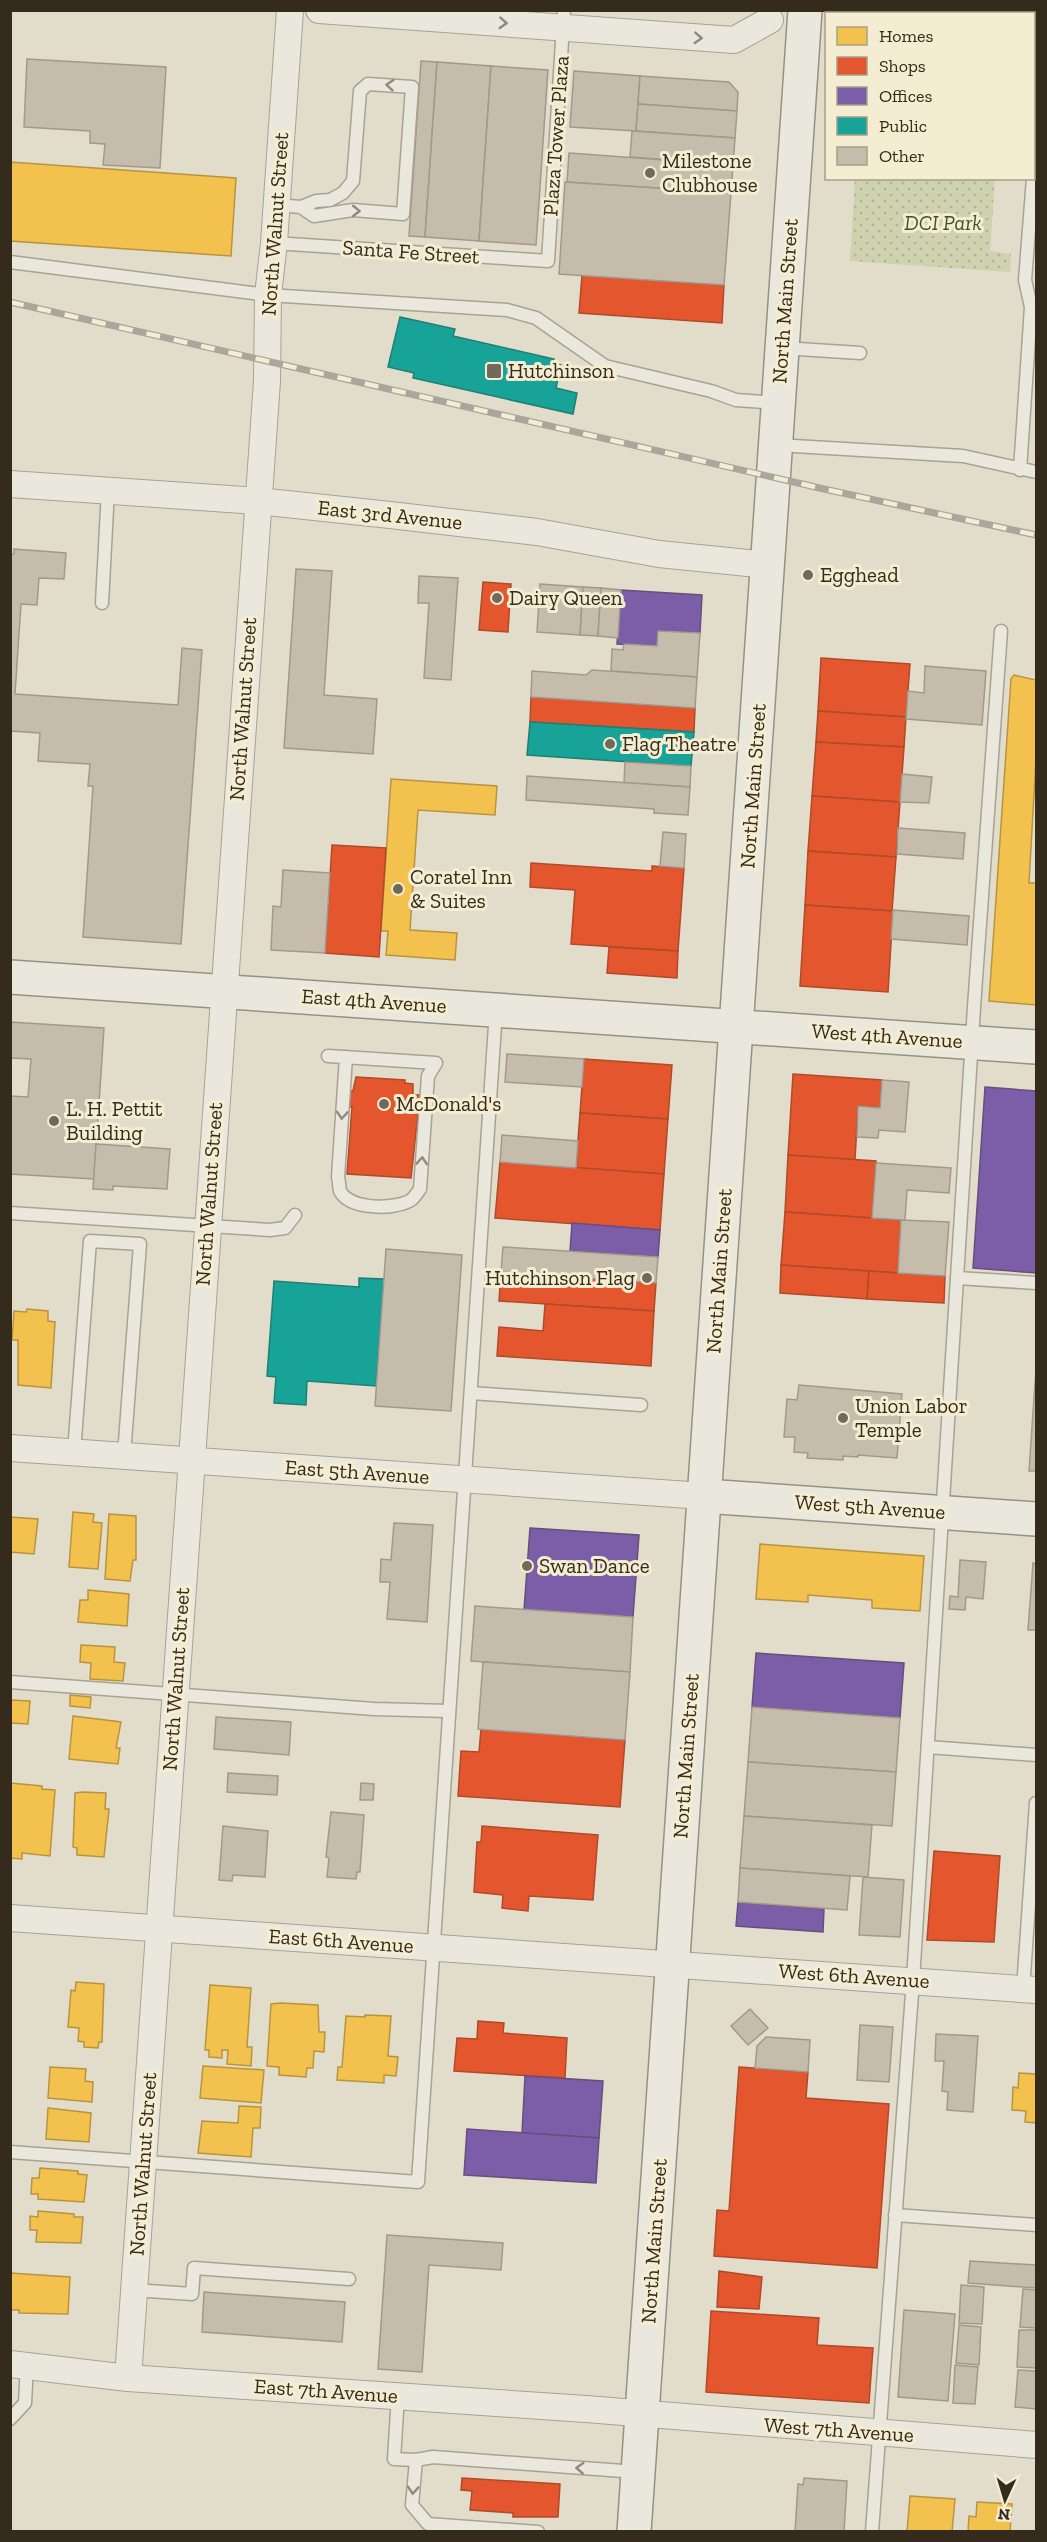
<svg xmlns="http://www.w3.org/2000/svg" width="1047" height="2542" font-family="'Zilla Slab',serif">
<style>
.grass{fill:url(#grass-dots)}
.homes{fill:#f2c14e;stroke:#b9943f;stroke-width:1.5}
.shops{fill:#e4572e;stroke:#b04a29;stroke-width:1.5}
.offices{fill:#7b5ea7;stroke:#664f7e;stroke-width:1.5}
.public{fill:#17a398;stroke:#207f73;stroke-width:1.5}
.building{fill:#c6bcac;stroke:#a2998b;stroke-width:1.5}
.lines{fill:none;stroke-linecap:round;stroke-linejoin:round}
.lane-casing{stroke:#a7a295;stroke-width:15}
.street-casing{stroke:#a7a295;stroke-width:28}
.secondary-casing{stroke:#979184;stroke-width:36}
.lane{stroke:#eae7dc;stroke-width:12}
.street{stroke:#eae7dc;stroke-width:26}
.secondary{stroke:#eae7dc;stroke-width:33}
.rail-casing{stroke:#a9a69d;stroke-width:7}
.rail{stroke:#f4edd1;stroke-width:4.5;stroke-dasharray:14;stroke-linecap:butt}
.oneway{stroke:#90897c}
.poi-dot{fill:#72695a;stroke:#f4edd1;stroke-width:2}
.labels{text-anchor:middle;stroke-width:6;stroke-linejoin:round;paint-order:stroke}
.street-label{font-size:21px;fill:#352b1d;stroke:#f4edd1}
.poi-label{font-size:21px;fill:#352b1d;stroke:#f4edd1;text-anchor:start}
.park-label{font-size:21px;font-style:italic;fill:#415125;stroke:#f4edd1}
</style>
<defs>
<pattern id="grass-dots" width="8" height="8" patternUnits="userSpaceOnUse" patternTransform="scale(1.5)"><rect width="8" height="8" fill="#ced2ae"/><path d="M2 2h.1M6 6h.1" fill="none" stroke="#b2b495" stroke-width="1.8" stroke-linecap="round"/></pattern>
</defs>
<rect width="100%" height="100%" fill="#e2ddcb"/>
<path class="grass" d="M855,179H995L990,251L1011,254L1010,272L850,261Z"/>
<g class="homes">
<path d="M10,162L236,178L231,256L10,241Z"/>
<path d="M1014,675L1036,680V759L1029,883H1036V1005L989,1001L1011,679Z"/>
<path d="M391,779L497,786L495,815L418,810L410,930L457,933L455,960L386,955L388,931H381Z"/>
<path d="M27,1309L48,1311V1321L55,1322L51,1388L18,1385V1340H12L14,1311L26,1312Z"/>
<path d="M73,1512L94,1514L93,1522L102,1523L98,1569L69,1567Z"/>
<path d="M109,1514L136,1516V1560H133L130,1581L105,1579Z"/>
<path d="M10,1517L38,1519L34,1554L10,1552Z"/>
<path d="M760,1544L924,1556L920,1611L872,1608V1600L808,1595V1602L756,1599Z"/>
<path d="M88,1590L129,1594L127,1626L78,1622L80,1600H88Z"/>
<path d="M81,1645L115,1647L114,1662L125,1663L123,1681L90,1679L91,1663L80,1662Z"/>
<path d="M70,1695L91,1697L90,1708L70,1706Z"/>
<path d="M10,1700L30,1701L28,1724L10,1723Z"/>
<path d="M73,1716L121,1722L116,1748H120L118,1764L69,1759Z"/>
<path d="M10,1783L42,1786V1789L55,1790L50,1856L22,1853V1859L10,1858Z"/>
<path d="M83,1792L106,1793L105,1809H109L104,1857L77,1855V1848L73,1847L75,1793Z"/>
<path d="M76,1982L104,1984L102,2042H99L98,2048L84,2047V2042L78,2041L79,2028L68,2027L71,1990L75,1991Z"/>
<path d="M210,1985L251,1988L247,2047H252L251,2066L227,2064L228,2050H222V2058L209,2057V2050H205Z"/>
<path d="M281,2003L318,2005L319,2032H325L324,2052L314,2051L313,2068H307L306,2077L279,2075V2067L267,2066L271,2004Z"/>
<path d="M365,2015L391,2016L388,2056L398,2057L396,2076L384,2075V2083L337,2080L338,2067H342L346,2016L365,2017Z"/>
<path d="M203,2066L264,2070L261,2103L200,2098Z"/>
<path d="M50,2067L86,2069L85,2081L93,2082L92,2102L48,2098Z"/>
<path d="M1019,2073L1036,2074V2123L1025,2122L1026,2111L1012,2110L1013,2087L1018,2088Z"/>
<path d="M239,2106L261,2107L260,2128H253L251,2157L198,2153L202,2121L238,2123Z"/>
<path d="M48,2108L91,2113L89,2142L46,2139Z"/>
<path d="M40,2168L78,2171V2174L87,2175L84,2202L38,2199V2194H31L32,2178H39Z"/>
<path d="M38,2211L74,2214V2217H83L81,2243L36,2242L37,2230H30V2216L38,2217Z"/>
<path d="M10,2273L70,2277L68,2314L19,2313V2310H10Z"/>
<path d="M910,2496L955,2499L952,2532H907Z"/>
<path d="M977,2502L1012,2504L1010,2532H968L969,2516L976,2517Z"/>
</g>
<g class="shops">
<path d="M582,275L724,285L722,323L579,313Z"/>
<path d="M483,582L511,584L508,632L479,630Z"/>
<path d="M821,658L910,664L906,717L818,711Z"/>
<path d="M531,697L695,708L694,732L530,722Z"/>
<path d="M818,711L906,717L904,747L816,742Z"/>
<path d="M816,742L904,747L900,802L812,796Z"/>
<path d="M812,796L900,802L896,857L808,851Z"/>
<path d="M332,845L386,848L379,957L325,953Z"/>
<path d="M808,851L896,857L892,911L805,905Z"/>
<path d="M531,863L652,871V866L684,868L678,951L571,944L575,890L530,887Z"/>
<path d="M805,905L893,911L888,992L800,986Z"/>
<path d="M609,947L678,951L677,978L607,973Z"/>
<path d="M584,1059L672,1065L668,1119L580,1113Z"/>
<path d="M793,1074L882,1080L880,1108L858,1106L855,1160L788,1155Z"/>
<path d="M356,1077L405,1080V1083L413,1084V1095H420L411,1178L347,1174L352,1107H346L347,1091H353Z"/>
<path d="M580,1113L668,1119L664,1174L576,1168Z"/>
<path d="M788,1155L876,1161L872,1218L785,1212Z"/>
<path d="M500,1162L664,1174L660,1230L495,1218Z"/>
<path d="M785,1212L901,1220L898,1273L781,1265Z"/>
<path d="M781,1265L869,1271L867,1299L780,1293Z"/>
<path d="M869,1271L945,1276L944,1303L867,1299Z"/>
<path d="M501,1272L656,1283L654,1311L499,1301Z"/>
<path d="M545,1304L654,1311L651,1366L497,1356L499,1327L543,1331Z"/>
<path d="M481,1729L625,1740L620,1807L458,1796L461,1751L479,1752Z"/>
<path d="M482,1826L598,1835L593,1900L529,1896L528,1911L502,1908L503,1895L474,1892L477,1842H481Z"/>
<path d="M934,1851L1000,1856L994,1942L927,1940Z"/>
<path d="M478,2021L504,2023L503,2033L567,2038L565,2078L454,2071L457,2038L477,2039Z"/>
<path d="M739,2067L808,2072L806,2098L889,2104L877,2268L714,2256L717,2210L729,2211Z"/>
<path d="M719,2271L762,2277L759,2309L717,2307Z"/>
<path d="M711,2311L819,2318L817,2345L873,2348L869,2403L706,2392Z"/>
<path d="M462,2478L560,2484L558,2517H513V2513L470,2510L472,2491L461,2490Z"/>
</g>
<g class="offices">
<path d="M621,590L702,595L700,633L658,631L657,646L617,644Z"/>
<path d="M985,1087L1036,1091V1273L973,1268Z"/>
<path d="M572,1223L660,1230L658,1257L570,1251Z"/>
<path d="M530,1528L639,1535L633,1617L524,1610Z"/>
<path d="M756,1653L904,1663L900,1718L752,1707Z"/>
<path d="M738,1902L824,1909L823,1932L736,1926Z"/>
<path d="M525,2076L603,2081L599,2138L522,2133Z"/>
<path d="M467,2129L599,2138L596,2183L464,2175Z"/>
</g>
<g class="public">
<path d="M400,317L455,329L453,336L554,359L553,363L561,365L556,388L577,393L573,414L413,378L414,373L388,367Z"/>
<path d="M530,722L694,732L691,766L527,755Z"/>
<path d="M359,1278L384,1279L376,1386L307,1381L306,1405L274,1403L276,1377L267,1376L274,1281L359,1287Z"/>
</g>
<g class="building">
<path d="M27,59L166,67L160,168L103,165L105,144L90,143V131L24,127Z"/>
<path d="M421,61L437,62L425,237L409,236Z"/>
<path d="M437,62L491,66L479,241L425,237Z"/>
<path d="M491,66L548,70L536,245L479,241Z"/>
<path d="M574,71L640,76L636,131L570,127Z"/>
<path d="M640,76L729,82L738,92L737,111L638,104Z"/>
<path d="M638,104L737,111L735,138L636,131Z"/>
<path d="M632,131L735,138L733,165L630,157Z"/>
<path d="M569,153L733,165L731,193L567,182Z"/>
<path d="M565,182L731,193L724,285L559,274Z"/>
<path d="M14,549L66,553L64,579L39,578L37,605L21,604L15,694L178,705L182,648L202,650L181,944L83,937L93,786H88L90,764L38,761L40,733L10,731V554H14Z"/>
<path d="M296,569L332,571L324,695L377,699L373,754L284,748Z"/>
<path d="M419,576L458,578L451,680L424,678L429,603H418Z"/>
<path d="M540,584L583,587L580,635L537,632Z"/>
<path d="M583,587L601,588L598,636L580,635Z"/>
<path d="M601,588L621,590L618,638L598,636Z"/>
<path d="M658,631L700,633L697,677L611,671L612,649L623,650L624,644L657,646Z"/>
<path d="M925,666L986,671L982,725L906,719L908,691L924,693Z"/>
<path d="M592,670L697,677L695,708L531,697L532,671L586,675Z"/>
<path d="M625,762L691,766L690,787L624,783Z"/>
<path d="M902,774L932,777L929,803L900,802Z"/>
<path d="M527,776L690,787L688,815L654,813V809L526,800Z"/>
<path d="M898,828L965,833L963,859L897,854Z"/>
<path d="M663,832L686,834L684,868L660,866Z"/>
<path d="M283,870L330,873L325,953L271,950L273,906L281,907Z"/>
<path d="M893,910L969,916L967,945L891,939Z"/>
<path d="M10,1022L104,1028L94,1179L10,1174V1096L28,1097L31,1059L10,1058Z"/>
<path d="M507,1054L584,1059L582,1087L505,1082Z"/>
<path d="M882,1080L909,1082L905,1132L879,1130L878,1138L857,1137L858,1106L880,1108Z"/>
<path d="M502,1135L578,1141L576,1168L500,1162Z"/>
<path d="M96,1144L170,1149L167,1189L113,1186V1190L93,1189Z"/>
<path d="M876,1163L951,1168L949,1193L907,1190L905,1220L872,1218Z"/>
<path d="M901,1220L949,1222L945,1276L898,1273Z"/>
<path d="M503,1247L658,1257L656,1283L501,1272Z"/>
<path d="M386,1249L462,1255L451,1411L375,1406Z"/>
<path d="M1036,1369V1471H1029Z"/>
<path d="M799,1385L902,1394L897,1458L858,1455V1457L843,1456V1460L807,1458L808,1453L794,1452L795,1437H784L787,1399L797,1400Z"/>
<path d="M394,1523L433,1525L427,1622L387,1619L390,1582H380L381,1559L391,1560Z"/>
<path d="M960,1560L986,1562L983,1599L966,1597L965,1610L949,1609L950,1596L958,1597Z"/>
<path d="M1033,1563L1036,1564V1630H1028Z"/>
<path d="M475,1606L633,1617L630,1672L471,1661Z"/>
<path d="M483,1662L630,1672L625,1740L478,1729Z"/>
<path d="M752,1707L900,1718L896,1772L748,1762Z"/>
<path d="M216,1717L291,1722L289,1755L214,1749Z"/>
<path d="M748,1762L896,1772L892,1826L744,1816Z"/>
<path d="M228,1773L278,1776L277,1795L227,1792Z"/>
<path d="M361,1783L374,1784L373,1800H360Z"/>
<path d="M331,1812L364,1815L360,1872H357L356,1879L327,1877L329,1858L326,1857Z"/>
<path d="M744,1816L872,1825L868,1877L740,1868Z"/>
<path d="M223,1826L268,1831L265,1877L233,1875L232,1881L219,1880Z"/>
<path d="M740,1868L850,1876L847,1910L738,1902Z"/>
<path d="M863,1877L904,1880L900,1937L859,1935Z"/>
<path d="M750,2009L768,2028L748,2045L731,2026Z"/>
<path d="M860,2025L893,2027L889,2082L857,2080Z"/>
<path d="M936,2034L978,2036L973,2112L947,2110L948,2092L942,2091L944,2061H935Z"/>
<path d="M766,2037L810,2040L808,2072L755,2068L757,2046Z"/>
<path d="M387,2235L503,2243L501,2270L429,2265L422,2372L378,2369Z"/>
<path d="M970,2261L1036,2265V2288L968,2283Z"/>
<path d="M961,2285L984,2287L982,2324L959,2323Z"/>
<path d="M1023,2289L1036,2290V2328L1020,2327Z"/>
<path d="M204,2292L345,2302L342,2342L202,2332Z"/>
<path d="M904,2310L955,2314L948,2401L898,2397Z"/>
<path d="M959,2325L981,2327L979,2365L956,2363Z"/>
<path d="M1019,2330H1036V2368L1017,2367Z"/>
<path d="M955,2365L978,2367L975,2404L953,2403Z"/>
<path d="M1018,2370L1036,2371V2409L1015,2407Z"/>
<path d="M804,2478L847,2481L844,2532H795L798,2484L803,2485Z"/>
</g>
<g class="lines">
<g class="lane-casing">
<g id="lane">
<path d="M1034,166L1036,126"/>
<path d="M277,205L301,207L316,201L330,200L343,193L353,181L360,91L368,84L412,87L403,214L353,210L314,216L301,207"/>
<path d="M274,243L548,261L564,10"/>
<path d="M10,262L268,295L507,310L536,318L605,366L711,391L736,400L777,403"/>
<path d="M783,348L860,353"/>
<path d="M777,445L963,456L1036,472"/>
<path d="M1020,470L1031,307L1025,280L1033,178"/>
<path d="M102,603L108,490"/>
<path d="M328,1056L436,1063L428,1076L420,1189C417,1193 414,1198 411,1200C395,1210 350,1210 340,1191C339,1187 339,1180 338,1177L346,1057"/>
<path d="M10,1213L270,1230L285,1228L295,1215"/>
<path d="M957,1278L1036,1283"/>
<path d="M471,1393L641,1405"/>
<path d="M74,1452L90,1241L140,1244L124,1455"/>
<path d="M10,1682L374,1709L449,1711"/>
<path d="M928,1747L1036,1755"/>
<path d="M1023,1989L1036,1803"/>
<path d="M10,2152L418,2182L496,1010"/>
<path d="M895,2215L1036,2225"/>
<path d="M134,2290L192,2294L194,2268L349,2279"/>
<path d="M398,2396L394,2459L416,2460"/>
<path d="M10,2419L25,2403L27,2365"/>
<path d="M538,2532L428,2524L412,2505L416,2460L433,2457L637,2472"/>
<path d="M872,2532L913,1980L974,1007L1001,631"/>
</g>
</g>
<g class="street-casing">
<g id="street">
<path d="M319,10L734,40L770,20"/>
<path d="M10,484L258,501L390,515L537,532L659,554L768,565"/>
<path d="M10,1448L704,1496"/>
<path d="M10,1918L1036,1990"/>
<path d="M10,2364L128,2378L586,2409L1036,2445"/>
<path d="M128,2378L267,381L268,295L274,243L290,10"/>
</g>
</g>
<g class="secondary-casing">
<g id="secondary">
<path d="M1001,10L1036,13"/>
<path d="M858,14L862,10"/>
<path d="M1034,59H1036"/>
<path d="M10,977L1036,1047"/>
<path d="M704,1496L1036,1519"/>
<path d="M634,2532L805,10"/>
</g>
</g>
<use href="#lane" class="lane"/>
<use href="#street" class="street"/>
<use href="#secondary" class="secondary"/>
<g class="rail-casing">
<path id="rail" d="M10,302L824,489L1036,535"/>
</g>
<use href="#rail" class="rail"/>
</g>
<defs><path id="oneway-chevron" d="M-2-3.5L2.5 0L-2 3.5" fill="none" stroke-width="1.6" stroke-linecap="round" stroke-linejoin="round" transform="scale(1.5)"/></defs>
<g class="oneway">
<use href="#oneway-chevron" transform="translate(503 23) rotate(4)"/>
<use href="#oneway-chevron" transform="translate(698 38) rotate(4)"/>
<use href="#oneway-chevron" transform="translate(390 85) rotate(-175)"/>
<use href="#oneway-chevron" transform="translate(356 211) rotate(1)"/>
<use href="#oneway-chevron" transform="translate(342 1115) rotate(94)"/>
<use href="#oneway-chevron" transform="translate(422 1161) rotate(-86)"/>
<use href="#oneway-chevron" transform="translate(580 2468) rotate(-176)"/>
<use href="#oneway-chevron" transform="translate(413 2490) rotate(94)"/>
</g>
<g class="poi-dot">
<circle cx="650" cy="173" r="6"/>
<rect x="486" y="363" width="16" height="16" rx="3"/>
<circle cx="808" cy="575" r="6"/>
<circle cx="497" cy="598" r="6"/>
<circle cx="610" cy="744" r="6"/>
<circle cx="398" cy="889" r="6"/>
<circle cx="384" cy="1104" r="6"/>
<circle cx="54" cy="1121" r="6"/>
<circle cx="647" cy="1278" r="6"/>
<circle cx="843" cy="1418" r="6"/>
<circle cx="527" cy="1566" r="6"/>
</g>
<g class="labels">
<g class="street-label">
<text transform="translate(556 136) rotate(-86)" y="7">Plaza Tower Plaza</text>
<text transform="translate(275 224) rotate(-86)" y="7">North Walnut Street</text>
<text transform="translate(411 252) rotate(4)" y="7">Santa Fe Street</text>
<text transform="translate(785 301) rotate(-86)" y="7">North Main Street</text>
<text transform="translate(390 515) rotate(6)" y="7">East 3rd Avenue</text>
<text transform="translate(243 709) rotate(-86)" y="7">North Walnut Street</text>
<text transform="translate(753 786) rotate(-86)" y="7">North Main Street</text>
<text transform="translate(374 1001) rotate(4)" y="7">East 4th Avenue</text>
<text transform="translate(887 1036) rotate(4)" y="7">West 4th Avenue</text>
<text transform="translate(209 1194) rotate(-86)" y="7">North Walnut Street</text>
<text transform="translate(719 1271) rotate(-86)" y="7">North Main Street</text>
<text transform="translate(357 1472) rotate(4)" y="7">East 5th Avenue</text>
<text transform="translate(870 1507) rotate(4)" y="7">West 5th Avenue</text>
<text transform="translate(176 1679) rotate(-86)" y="7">North Walnut Street</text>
<text transform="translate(686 1756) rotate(-86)" y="7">North Main Street</text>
<text transform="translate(341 1941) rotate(4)" y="7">East 6th Avenue</text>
<text transform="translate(854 1976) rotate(4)" y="7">West 6th Avenue</text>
<text transform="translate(143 2164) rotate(-86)" y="7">North Walnut Street</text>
<text transform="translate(654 2241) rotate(-86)" y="7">North Main Street</text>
<text transform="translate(326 2391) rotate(4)" y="7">East 7th Avenue</text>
<text transform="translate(839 2430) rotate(4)" y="7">West 7th Avenue</text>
</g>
<g class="poi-label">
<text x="662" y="168">Milestone<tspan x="662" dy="24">Clubhouse</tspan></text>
<text x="508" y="378">Hutchinson</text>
<text x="820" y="582">Egghead</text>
<text x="509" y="605">Dairy Queen</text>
<text x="622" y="751">Flag Theatre</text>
<text x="410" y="884">Coratel Inn<tspan x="410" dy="24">&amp; Suites</tspan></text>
<text x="396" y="1111">McDonald's</text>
<text x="66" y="1116">L. H. Pettit<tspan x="66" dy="24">Building</tspan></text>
<text x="635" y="1285" text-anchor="end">Hutchinson Flag</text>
<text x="855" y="1413">Union Labor<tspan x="855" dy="24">Temple</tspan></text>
<text x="539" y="1573">Swan Dance</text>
</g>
<g class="park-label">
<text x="943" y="230">DCI Park</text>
</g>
</g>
<rect width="1047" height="2542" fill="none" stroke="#352b1d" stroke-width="24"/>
<rect x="825" y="12" width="210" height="168" fill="#f4edd1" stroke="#a89f89" stroke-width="1.5"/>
<rect x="837" y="27" width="30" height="18" fill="#f2c14e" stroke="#a89f89" stroke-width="1.5"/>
<text x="879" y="42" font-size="18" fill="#352b1d">Homes</text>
<rect x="837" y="57" width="30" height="18" fill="#e4572e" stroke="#a89f89" stroke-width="1.5"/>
<text x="879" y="72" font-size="18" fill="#352b1d">Shops</text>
<rect x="837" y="87" width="30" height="18" fill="#7b5ea7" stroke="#a89f89" stroke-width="1.5"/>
<text x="879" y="102" font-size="18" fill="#352b1d">Offices</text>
<rect x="837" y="117" width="30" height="18" fill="#17a398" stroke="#a89f89" stroke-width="1.5"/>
<text x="879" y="132" font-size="18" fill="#352b1d">Public</text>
<rect x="837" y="147" width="30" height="18" fill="#c6bcac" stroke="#a89f89" stroke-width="1.5"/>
<text x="879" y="162" font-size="18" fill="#352b1d">Other</text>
<g transform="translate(1005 2500) rotate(184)" stroke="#f4edd1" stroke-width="4.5" paint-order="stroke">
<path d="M0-4.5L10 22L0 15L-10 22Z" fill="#352b1d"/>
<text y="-9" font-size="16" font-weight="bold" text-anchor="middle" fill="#352b1d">N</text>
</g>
</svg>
